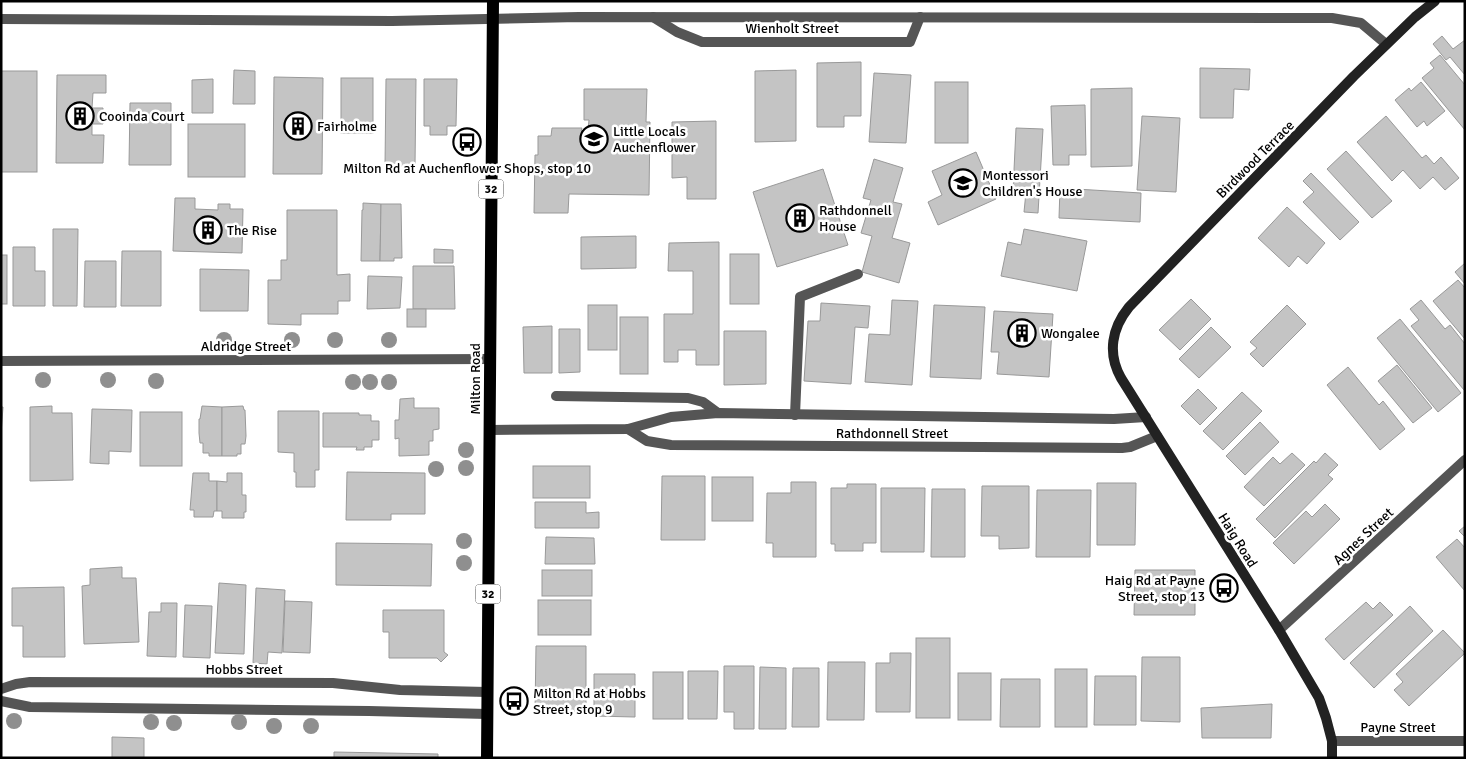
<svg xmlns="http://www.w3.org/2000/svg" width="1466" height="759" font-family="Signika,sans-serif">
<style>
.building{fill:#c4c4c4;stroke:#999}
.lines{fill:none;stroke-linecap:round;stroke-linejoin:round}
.lane{stroke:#555;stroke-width:10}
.street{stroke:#555;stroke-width:10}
.secondary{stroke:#222;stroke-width:10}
.primary{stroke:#000;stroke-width:12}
.tree{fill:#8f8f8f}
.labels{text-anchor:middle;stroke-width:5;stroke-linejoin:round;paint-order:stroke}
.shield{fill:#fff;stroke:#4c4c4c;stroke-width:1}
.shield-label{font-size:12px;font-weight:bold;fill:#000}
.street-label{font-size:14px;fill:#000;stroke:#fff}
.poi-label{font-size:14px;fill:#000;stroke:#fff;text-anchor:start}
</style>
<rect width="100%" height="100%" fill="#fff"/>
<g class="building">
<path d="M1442,36L1453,49L1465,40V75L1450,57L1446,60L1433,44Z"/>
<path d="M1440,55L1465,85V130L1422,78L1434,68L1430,63Z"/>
<path d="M861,62V116H844V127H817V63Z"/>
<path d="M1200,68L1250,69L1249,90L1234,89L1233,118H1200Z"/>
<path d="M234,70L255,71V104H233Z"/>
<path d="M796,70V141L755,142V71Z"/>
<rect x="1" y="71" width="36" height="101"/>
<path d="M874,73L911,75L906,143L869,142Z"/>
<path d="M57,75H106V93H93L92,108H103V124H92V135H104L103,163H56Z"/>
<path d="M274,77L323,78L322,174H273Z"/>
<rect x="341" y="78" width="32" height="55"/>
<path d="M213,79V113H192V80Z"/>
<path d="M386,79H416L415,166H385Z"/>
<path d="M424,79H457L456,126H447V135H430V126H424Z"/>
<rect x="935" y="82" width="33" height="61"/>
<path d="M1421,82L1445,111L1427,126L1424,121L1417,127L1395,100L1409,88L1411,91Z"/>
<path d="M1132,88V166L1091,167V89Z"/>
<path d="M584,89H647L646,122H650L649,195L569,194L568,213H534L535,155H538V136H551L552,128H582L581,131H588L589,120H584Z"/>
<path d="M130,103H171V165H129Z"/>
<path d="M1085,105L1086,155H1069V165H1053L1051,106Z"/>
<path d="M1142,116L1180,118L1176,192L1137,190Z"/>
<path d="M1386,116L1422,158L1426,155L1434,164L1441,157L1459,178L1445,190L1433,177L1420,189L1403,170L1392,181L1357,142Z"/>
<path d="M716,121V199H687V177L672,178V122Z"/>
<rect x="188" y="124" width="57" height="53"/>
<path d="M1016,128L1043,129L1038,213L1024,212L1026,192L1013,191Z"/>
<path d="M1346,151L1392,201L1372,218L1327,169Z"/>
<path d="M976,152L996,199L938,225L928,202L942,195L932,171Z"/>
<path d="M874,159L903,168L893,202L902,204L892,238L910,243L899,283L862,272L872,236L861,233L871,200L863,198Z"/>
<path d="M823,169L848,245L777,267L753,192Z"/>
<path d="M1311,173L1359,222L1340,240L1303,202L1314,192L1303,181Z"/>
<path d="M1060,188L1141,193L1140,222L1059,218Z"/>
<path d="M175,198H195V209L218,210V204H230V209H243L242,253L173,251Z"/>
<path d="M363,203L381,204L380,261H361L362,210H363Z"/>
<path d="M381,204H401L402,258H394V261H380Z"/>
<path d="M1287,207L1325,243L1307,264L1298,256L1289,267L1258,238Z"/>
<path d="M287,210H337V275L350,274V301H338V314H301V325L268,324V280H281V260H287Z"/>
<path d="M53,229H78L77,306H53Z"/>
<path d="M1024,229L1087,241L1077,291L1001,276L1008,242L1021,245Z"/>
<path d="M636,236V268L581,269V237Z"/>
<path d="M719,242V365H696V350H678V362H664V314H693V271H668L669,243Z"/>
<path d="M13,247H35V271H45V306H13Z"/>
<path d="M434,249L453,250V263H434Z"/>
<path d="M122,251H161V306H121Z"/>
<rect x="730" y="254" width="29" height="50"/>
<rect x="1" y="255" width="6" height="49"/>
<path d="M85,261H116V307H84Z"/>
<path d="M1465,263V284L1455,272Z"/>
<path d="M413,266H454L455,309H413Z"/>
<path d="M200,269L249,270L248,311H200Z"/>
<path d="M368,276L402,277L400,308L367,309Z"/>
<path d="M1458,280L1465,288V339L1433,301Z"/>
<path d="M1191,299L1211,319L1180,350L1159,330Z"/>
<path d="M892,300L918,301L912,385L865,382L869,334L890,335Z"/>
<path d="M1421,300L1445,329L1450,325L1465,344L1464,390L1411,326L1419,320L1410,309Z"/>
<path d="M821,303L870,306L868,328L855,327L851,384L804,381L808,321H820Z"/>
<rect x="588" y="305" width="29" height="45"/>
<path d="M934,305L985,307L981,379L930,377Z"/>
<path d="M1287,305L1306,324L1263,367L1250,354L1257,348L1250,342Z"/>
<rect x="407" y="309" width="19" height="18"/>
<path d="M994,311L1053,314L1049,377L997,374L999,352H991Z"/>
<rect x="620" y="317" width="28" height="57"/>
<path d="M1400,319L1461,393L1438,412L1377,338Z"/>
<path d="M552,326V373H524L523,327Z"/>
<path d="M1211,327L1231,347L1199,378L1179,359Z"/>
<path d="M559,329H580V372L559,373Z"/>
<path d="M724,331H766V384L724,385Z"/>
<path d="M1397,365L1432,408L1413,423L1378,381Z"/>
<path d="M1348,367L1379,405L1383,401L1405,429L1380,450L1327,385Z"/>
<path d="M1198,389L1217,408L1200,425L1181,406Z"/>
<path d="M1242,392L1262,411L1223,450L1203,431Z"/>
<path d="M414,398V408H439V429L433,430V441H429V455L399,456V438L395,439V420H399L400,399Z"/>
<path d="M52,406V413H72L73,480L30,481V407Z"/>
<path d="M202,406L222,407V456H209V453H203V443H200L199,433V419H200Z"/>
<path d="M243,406L244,410H245L246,436L245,444H241V454H237V456H222V407Z"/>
<path d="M1,407H3L1,434Z"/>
<path d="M92,409L132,410L131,452L109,451V464L90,463Z"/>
<path d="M278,411H319V470H315V487H296V472H294V453L278,452Z"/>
<rect x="140" y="412" width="42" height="54"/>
<path d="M323,413H359V415H371V421H379V440H372V447H364V450H356L357,447H323Z"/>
<path d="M1260,422L1279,442L1245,475L1226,456Z"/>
<path d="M1292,453L1305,465L1264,506L1244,487L1273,457L1280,464Z"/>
<path d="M1325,453L1338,465L1328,475L1333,479L1275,538L1256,519L1314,461L1316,463Z"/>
<rect x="533" y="466" width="57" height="32"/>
<path d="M347,472L425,473V514H391V520H346Z"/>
<path d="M193,473H209V481H217V511H214L213,517H194V510H190Z"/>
<path d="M227,473H242V495H246V512H244V518H222V511H217V481L227,482Z"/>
<path d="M662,476H705V540H661Z"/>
<rect x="712" y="477" width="41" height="44"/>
<path d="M791,482H816V557H773V543H766L767,493H791Z"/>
<path d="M1097,483H1136L1135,545H1097Z"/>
<path d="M847,484H876V543H863V551H835V544H831V488H847Z"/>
<path d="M982,486H1029V548L999,549V536H981Z"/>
<path d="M881,488H925L924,552H881Z"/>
<path d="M932,489H965V557H931Z"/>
<path d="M1037,490H1091L1090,557H1036Z"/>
<path d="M535,502H586V513L599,512V528H535Z"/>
<path d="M1325,504L1340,519L1294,564L1273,543L1306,511L1312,517Z"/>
<path d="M1465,526V537L1459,531Z"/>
<path d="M546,537L594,538L595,564H545Z"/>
<path d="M1457,539L1465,548V591L1436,557Z"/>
<path d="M336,543L432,544L431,586L336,585Z"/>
<path d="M122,567V578H136L139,642L84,644L82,586L90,585V569Z"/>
<rect x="542" y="570" width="50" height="26"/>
<path d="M1135,570H1195V615H1134Z"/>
<path d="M219,583L246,585L244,654L215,653Z"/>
<path d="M64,587L65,657H23V626H12V588Z"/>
<path d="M256,588L285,590L282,653L268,652L267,664L253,663Z"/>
<rect x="538" y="600" width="53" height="35"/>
<path d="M285,601L312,602L310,653L283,652Z"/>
<path d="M1366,602L1373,609L1380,602L1393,615L1344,660L1325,639Z"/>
<path d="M161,603H177L176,657L147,656L149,612H161Z"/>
<path d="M185,605L212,606L210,658L183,657Z"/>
<path d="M1410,606L1433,631L1374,688L1350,663Z"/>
<path d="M383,610H444V652L448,655L441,662L437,658H389V632H383Z"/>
<path d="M1443,630L1465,653L1409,706L1394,690L1403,682L1396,674Z"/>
<rect x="916" y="638" width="34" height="80"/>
<path d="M536,646H586V712H535Z"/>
<path d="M890,653H911L910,712H876V663H890Z"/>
<path d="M1142,657H1180V722L1141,721Z"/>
<path d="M828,662H865L864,720H827Z"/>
<path d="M724,666H754V729H734V712H724Z"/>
<path d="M760,667L786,668V729H759Z"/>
<path d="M793,668H819V727H792Z"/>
<rect x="1055" y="669" width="32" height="58"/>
<path d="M688,671H718L717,719H688Z"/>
<rect x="653" y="672" width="30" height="47"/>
<rect x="958" y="673" width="33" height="47"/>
<path d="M594,674H635V717L594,716Z"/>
<path d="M1095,676H1136V725H1094Z"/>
<path d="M1001,679H1040V727H1000Z"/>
<path d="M1272,704L1271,738H1202L1201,708Z"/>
<path d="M112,737L144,738V758H112Z"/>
<path d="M334,752L438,754V758H334Z"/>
</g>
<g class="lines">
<g class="lane">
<path d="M653,17L677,32L702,42H910L920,17"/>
<path d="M556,396L688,398L703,402L718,413"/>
<path d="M795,415L800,297L858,274"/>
</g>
<g class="street">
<path d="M1,19L392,21L579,17L1332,18L1361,23L1386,44"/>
<path d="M1,361L490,359"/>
<path d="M628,429L647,441L671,445L1122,448L1130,447L1157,436"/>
<path d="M490,430L628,429L671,417L718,413L1114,419L1146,417"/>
<path d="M1279,630L1465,460"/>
<path d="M1,689L16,684L30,682L333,683L400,690L487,692"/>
<path d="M1,701L30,707L369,711L487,714"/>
<path d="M1332,741H1465"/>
</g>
<path class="secondary" d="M1332,758V741L1326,718L1319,698L1279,630L1121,378C1107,353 1112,328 1129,307L1354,76L1415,17L1435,1"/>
<path class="primary" d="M487,758L493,1"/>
</g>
<g class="tree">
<circle cx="224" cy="340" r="8"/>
<circle cx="292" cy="340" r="8"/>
<circle cx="335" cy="340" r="8"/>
<circle cx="389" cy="340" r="8"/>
<circle cx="43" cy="380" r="8"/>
<circle cx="108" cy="380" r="8"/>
<circle cx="156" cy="381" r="8"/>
<circle cx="353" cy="382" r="8"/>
<circle cx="370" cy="382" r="8"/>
<circle cx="389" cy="382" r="8"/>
<circle cx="466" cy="450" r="8"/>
<circle cx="466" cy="468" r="8"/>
<circle cx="436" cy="469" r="8"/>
<circle cx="464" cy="541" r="8"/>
<circle cx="464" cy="563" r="8"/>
<circle cx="14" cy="721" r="8"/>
<circle cx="151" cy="722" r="8"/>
<circle cx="239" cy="722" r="8"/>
<circle cx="174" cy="723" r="8"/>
<circle cx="274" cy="726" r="8"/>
<circle cx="311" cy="726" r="8"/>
</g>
<defs>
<g id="building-ring" transform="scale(1.4375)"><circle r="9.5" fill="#fff" stroke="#000" stroke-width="1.5"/><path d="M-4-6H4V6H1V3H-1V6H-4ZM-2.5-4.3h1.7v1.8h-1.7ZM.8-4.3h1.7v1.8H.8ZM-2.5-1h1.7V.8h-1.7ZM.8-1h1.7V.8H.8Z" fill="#000"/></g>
<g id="school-ring" transform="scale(1.4375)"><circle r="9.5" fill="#fff" stroke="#000" stroke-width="1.5"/><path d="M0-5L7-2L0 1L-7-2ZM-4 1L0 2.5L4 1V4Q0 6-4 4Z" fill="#000"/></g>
<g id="bus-ring" transform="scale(1.4375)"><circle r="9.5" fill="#fff" stroke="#000" stroke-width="1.5"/><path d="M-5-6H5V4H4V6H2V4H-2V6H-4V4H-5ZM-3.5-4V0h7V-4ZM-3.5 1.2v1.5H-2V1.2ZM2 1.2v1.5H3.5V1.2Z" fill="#000"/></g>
</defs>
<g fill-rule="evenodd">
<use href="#building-ring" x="80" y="116"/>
<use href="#building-ring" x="298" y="126"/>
<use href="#school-ring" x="594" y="139"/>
<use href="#bus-ring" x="467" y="142"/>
<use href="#school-ring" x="963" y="183"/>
<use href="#building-ring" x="800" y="218"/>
<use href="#building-ring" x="208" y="230"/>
<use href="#building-ring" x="1022" y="333"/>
<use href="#bus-ring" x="1224" y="588"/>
<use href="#bus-ring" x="514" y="701"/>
</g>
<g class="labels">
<g class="shield">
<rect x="478.5" y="179.5" width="25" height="19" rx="4"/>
<rect x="475.5" y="584.5" width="25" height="19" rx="4"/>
</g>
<g class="shield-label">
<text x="491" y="193">32</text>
<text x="488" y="598">32</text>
</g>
<g class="street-label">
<text x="792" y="33">Wienholt Street</text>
<text transform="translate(1255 159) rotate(-45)" y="5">Birdwood Terrace</text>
<text x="246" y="351">Aldridge Street</text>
<text transform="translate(475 379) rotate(-90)" y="5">Milton Road</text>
<text x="892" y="438">Rathdonnell Street</text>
<text transform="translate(1363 536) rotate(-43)" y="5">Agnes Street</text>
<text transform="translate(1238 540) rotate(58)" y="5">Haig Road</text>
<text x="244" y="674">Hobbs Street</text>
<text x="1398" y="732">Payne Street</text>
</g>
<g class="poi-label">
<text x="99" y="121">Cooinda Court</text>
<text x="317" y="131">Fairholme</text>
<text x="613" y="136">Little Locals<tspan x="613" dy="16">Auchenflower</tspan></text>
<text x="467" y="173" text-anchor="middle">Milton Rd at Auchenflower Shops, stop 10</text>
<text x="982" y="180">Montessori<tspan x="982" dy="16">Children's House</tspan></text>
<text x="819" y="215">Rathdonnell<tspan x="819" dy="16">House</tspan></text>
<text x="227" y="235">The Rise</text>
<text x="1041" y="338">Wongalee</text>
<text x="1205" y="585" text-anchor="end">Haig Rd at Payne<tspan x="1205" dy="16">Street, stop 13</tspan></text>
<text x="533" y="698">Milton Rd at Hobbs<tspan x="533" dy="16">Street, stop 9</tspan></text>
</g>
</g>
<rect width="1466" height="759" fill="none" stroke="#000000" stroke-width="5"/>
</svg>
